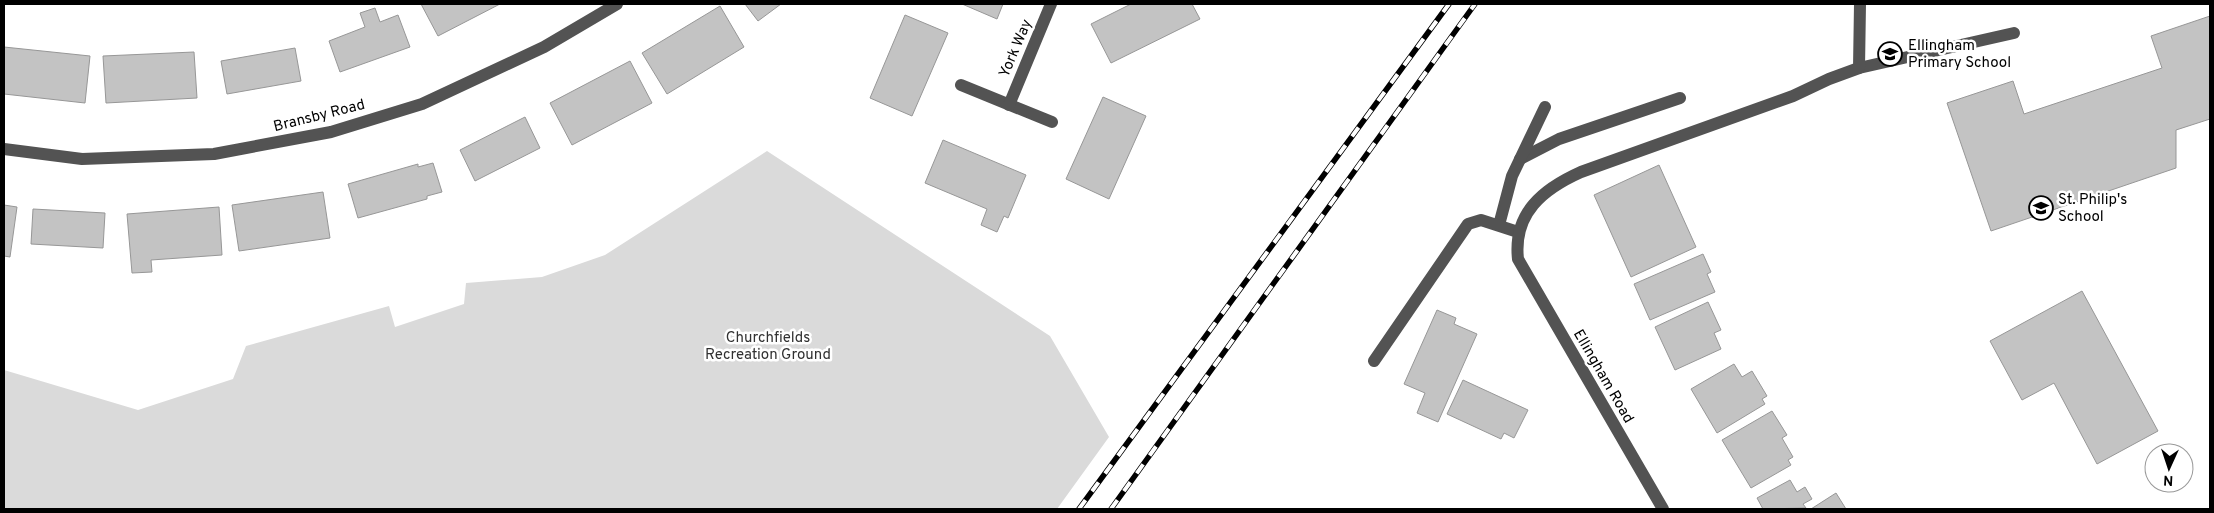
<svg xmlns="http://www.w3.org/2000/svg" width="2214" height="513" font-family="Overpass,sans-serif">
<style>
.green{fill:#dadada}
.building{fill:#c3c3c3;stroke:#979797}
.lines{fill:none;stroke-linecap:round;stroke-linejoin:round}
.minor{stroke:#535353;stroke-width:12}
.rail-casing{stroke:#000;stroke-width:5.5}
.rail{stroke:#fff;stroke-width:4;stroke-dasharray:11;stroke-linecap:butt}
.labels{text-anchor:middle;stroke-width:5;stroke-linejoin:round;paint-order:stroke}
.poi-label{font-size:15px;fill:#000;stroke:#fff;text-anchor:start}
.street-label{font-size:15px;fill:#000;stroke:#fff}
.park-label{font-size:15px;fill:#313131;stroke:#fff}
</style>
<rect width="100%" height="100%" fill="#fff"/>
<path class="green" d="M767,151L1050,336L1109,437L1057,509H4V370L138,410L233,379L246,346L389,306L395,327L464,304L466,283L542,277L605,255Z"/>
<g class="building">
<path d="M421,4H500L438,36Z"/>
<path d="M745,4H781L758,21Z"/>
<path d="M962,4H1003L997,19Z"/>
<path d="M1131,4H1192L1200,19L1111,63L1091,24Z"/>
<path d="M720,6L744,47L667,94L642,53Z"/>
<path d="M375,8L380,22L398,15L410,47L340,72L329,41L365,27L360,13Z"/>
<path d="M905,15L948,33L912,116L870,98Z"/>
<path d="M2210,16V119L2176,130V168L1991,231L1947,103L2013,81L2024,114L2162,68L2151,36Z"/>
<path d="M4,47L90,56L85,103L4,94Z"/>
<path d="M295,48L301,81L227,94L221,61Z"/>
<path d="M194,52L197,98L106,103L103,56Z"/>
<path d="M630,61L652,103L572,145L550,103Z"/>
<path d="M1103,97L1146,116L1109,199L1066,179Z"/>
<path d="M525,117L540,148L475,181L460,150Z"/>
<path d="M943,140L1026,175L1008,218L1004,216L997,232L981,225L987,209L925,183Z"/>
<path d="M433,163L442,192L427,196V199L358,218L348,184L418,164V167Z"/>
<path d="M1659,165L1696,247L1631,277L1594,195Z"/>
<path d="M323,192L330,238L239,251L232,205Z"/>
<path d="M4,205L17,207L10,257L4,256Z"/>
<path d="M219,207L222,255L151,260L152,272L132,273L127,214Z"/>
<path d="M33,209L105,213L103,248L31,244Z"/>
<path d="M1703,254L1711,272L1707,274L1715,292L1650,320L1634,284Z"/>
<path d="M2082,291L2158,431L2097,464L2054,383L2022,400L1990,341Z"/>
<path d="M1708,302L1721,330L1714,333L1721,349L1675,370L1655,327Z"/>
<path d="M1437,310L1456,318L1454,324L1477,334L1438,422L1417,413L1425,393L1404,384Z"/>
<path d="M1734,364L1742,377L1752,371L1767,396L1762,399L1765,404L1717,433L1691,389Z"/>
<path d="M1463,380L1528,410L1514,438L1504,433L1501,439L1447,414Z"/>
<path d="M1772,411L1787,435L1782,438L1793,457L1788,460L1791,465L1751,488L1722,440Z"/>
<path d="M1790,480L1797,492L1805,487L1812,499L1803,504L1806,508L1763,509L1757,498Z"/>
<path d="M1836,493L1846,509H1811Z"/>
</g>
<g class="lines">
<g class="minor">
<path d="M1859,68L2014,33"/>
<path d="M961,85L1052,122"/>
<path d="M1009,105L1051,4"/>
<path d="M4,149L82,159L214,154L331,132L422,104L544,47L617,4"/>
<path d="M1520,159L1559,139L1680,98"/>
<path d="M1499,225L1512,176L1545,107"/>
<path d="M1374,361L1468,224L1481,220L1518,232"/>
<path d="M1663,509L1518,259C1513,213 1543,189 1581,172L1793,96L1829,79L1859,68L1860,4"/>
</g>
<g class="rail-casing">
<g id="rail">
<path d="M1079,509L1449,4"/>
<path d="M1111,509L1475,4"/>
</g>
</g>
<use href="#rail" class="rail"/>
</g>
<defs>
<g id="school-ring" transform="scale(1.25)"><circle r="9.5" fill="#fff" stroke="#000" stroke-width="1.5"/><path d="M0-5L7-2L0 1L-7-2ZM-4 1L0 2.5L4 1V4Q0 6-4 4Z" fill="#000"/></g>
</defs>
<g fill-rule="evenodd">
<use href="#school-ring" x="1890" y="54"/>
<use href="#school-ring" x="2041" y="208"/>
</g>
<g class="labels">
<g class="poi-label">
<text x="1908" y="50">Ellingham<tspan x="1908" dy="17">Primary School</tspan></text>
<text x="2058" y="204">St. Philip's<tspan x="2058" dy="17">School</tspan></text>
</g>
<g class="street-label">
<text transform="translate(1015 48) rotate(-67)" y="5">York Way</text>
<text transform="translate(319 115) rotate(-14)" y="5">Bransby Road</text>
<text transform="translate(1604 376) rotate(60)" y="5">Ellingham Road</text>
</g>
<g class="park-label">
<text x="768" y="342">Churchfields<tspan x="768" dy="17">Recreation Ground</tspan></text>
</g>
</g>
<rect width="2214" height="513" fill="none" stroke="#000000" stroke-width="10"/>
<g transform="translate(2169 468) rotate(183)"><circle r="24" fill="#ffffff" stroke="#999999"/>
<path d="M0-4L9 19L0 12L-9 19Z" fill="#000000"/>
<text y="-8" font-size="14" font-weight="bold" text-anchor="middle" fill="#000000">N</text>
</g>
</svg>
